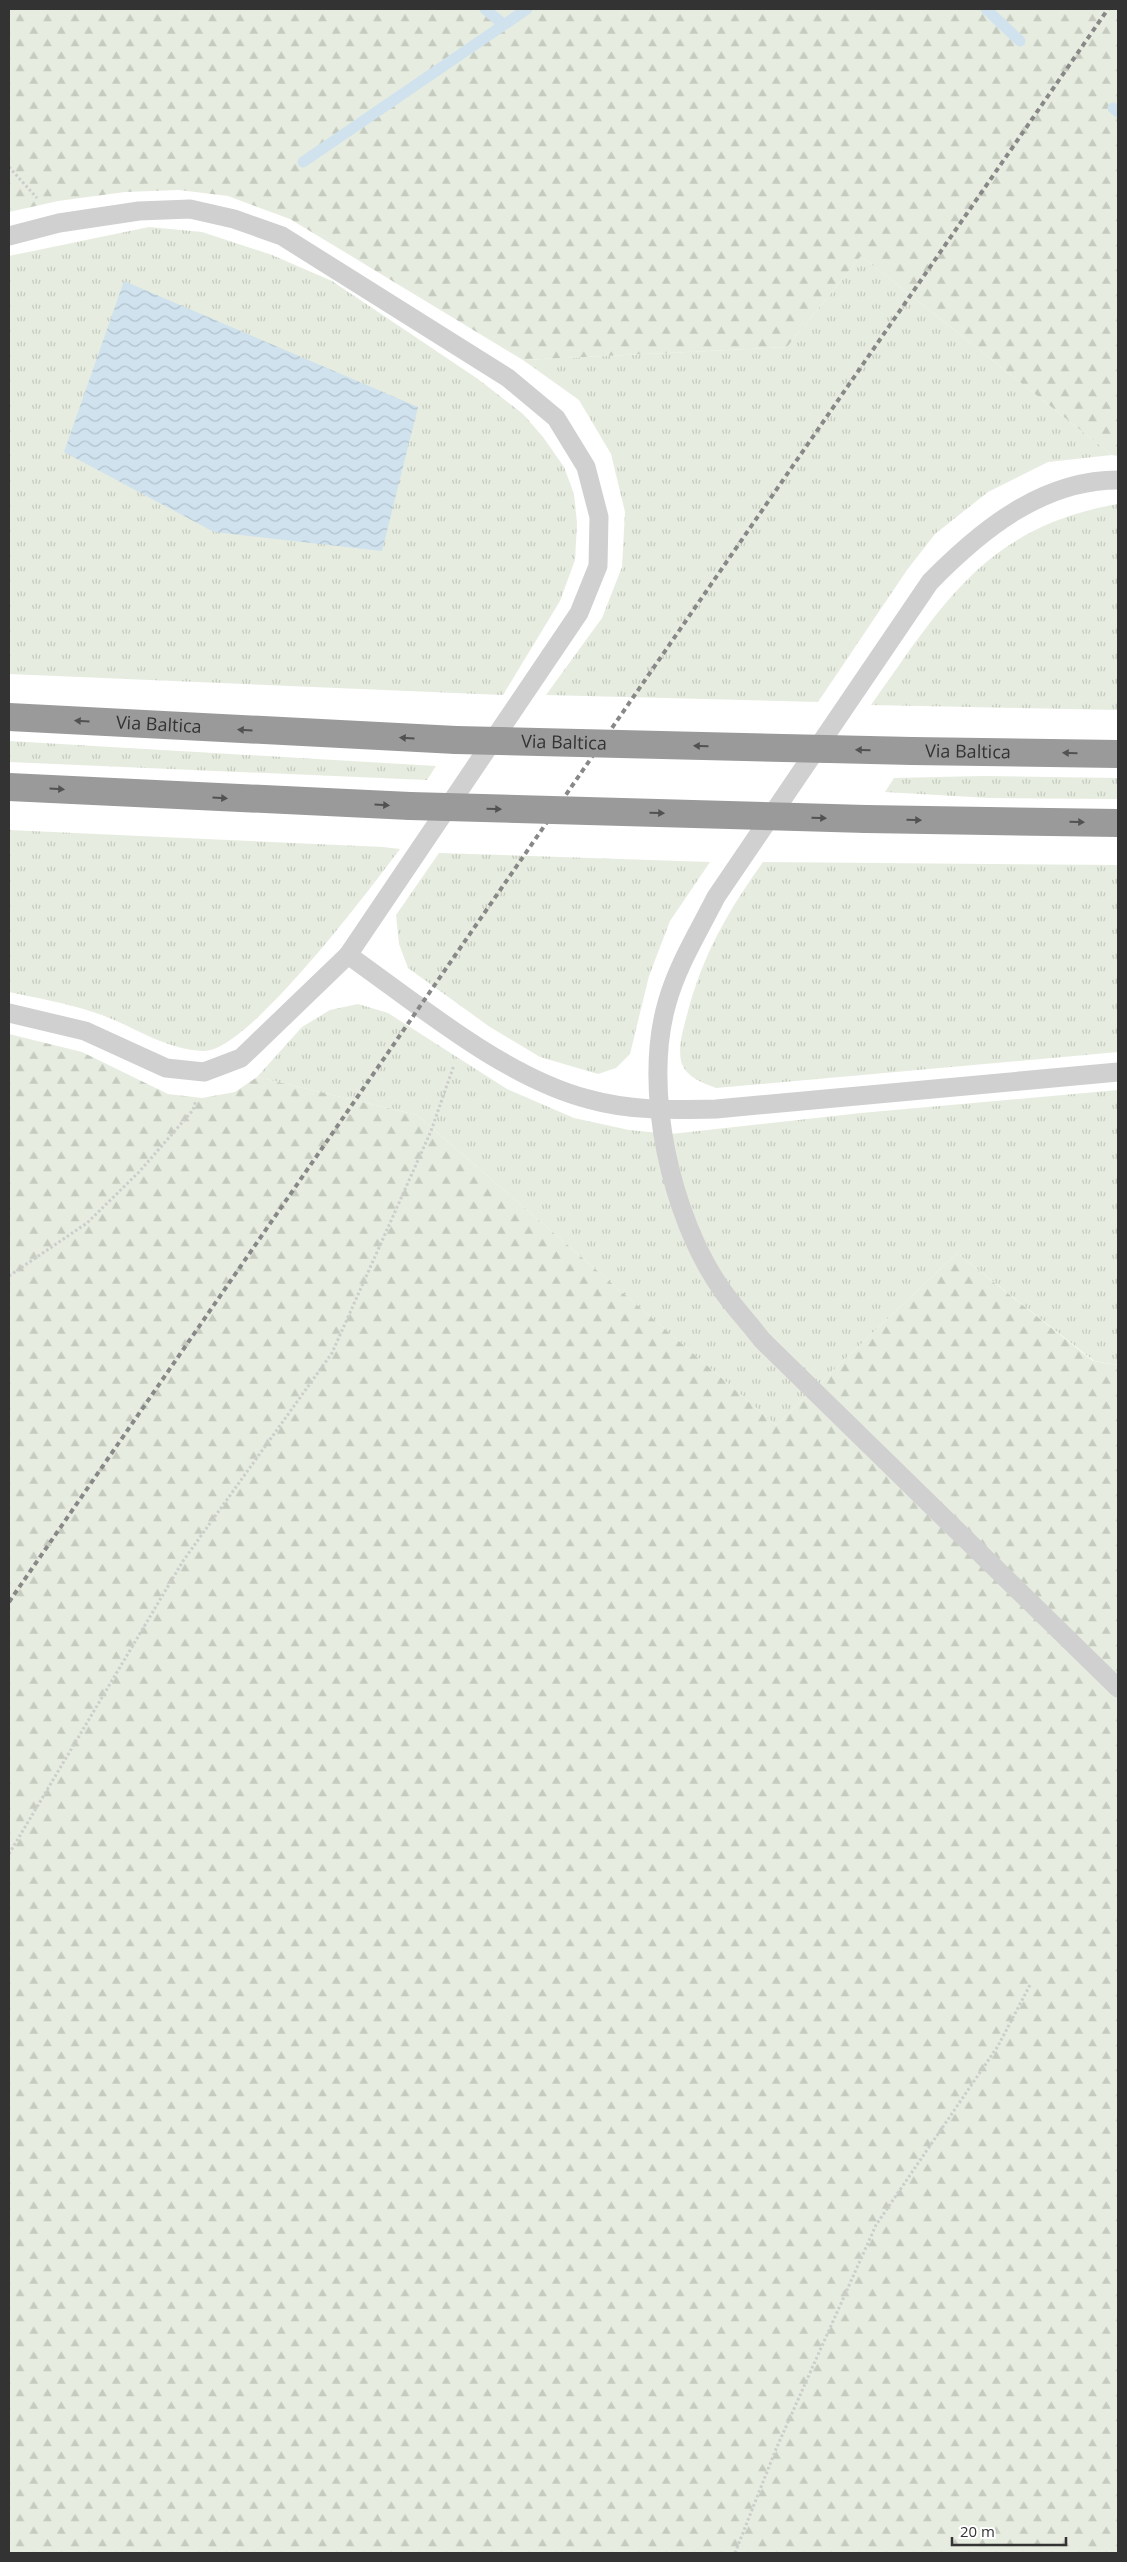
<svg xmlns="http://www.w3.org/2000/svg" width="1127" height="2562" font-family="'Open Sans',sans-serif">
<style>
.grass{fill:url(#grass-tufts)}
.forest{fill:url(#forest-firs)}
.water{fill:url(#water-waves)}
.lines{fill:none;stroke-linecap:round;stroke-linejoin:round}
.stream{stroke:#cfe2ee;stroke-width:11}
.path{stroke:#cdcdcd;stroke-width:3;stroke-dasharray:2.5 2.5;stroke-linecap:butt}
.service{stroke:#d0d0d0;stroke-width:19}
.motorway{stroke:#9a9a9a;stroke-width:28}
.rail{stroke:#888;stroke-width:4;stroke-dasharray:5 4;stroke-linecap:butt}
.motorway-bridge{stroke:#9a9a9a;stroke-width:28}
.oneway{fill:#525252}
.labels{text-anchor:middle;stroke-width:5;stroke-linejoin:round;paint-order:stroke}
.street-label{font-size:18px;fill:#333;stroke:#fff}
</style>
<defs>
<pattern id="grass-tufts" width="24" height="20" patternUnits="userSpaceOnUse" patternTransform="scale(1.25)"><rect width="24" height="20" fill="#e6ecdf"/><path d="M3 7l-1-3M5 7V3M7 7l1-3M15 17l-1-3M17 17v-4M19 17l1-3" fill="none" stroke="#c6cbc0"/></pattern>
<pattern id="forest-firs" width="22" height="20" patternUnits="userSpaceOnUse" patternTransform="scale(1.25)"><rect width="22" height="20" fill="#e6ecdf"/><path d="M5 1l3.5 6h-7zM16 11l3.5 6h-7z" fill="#c6cbc0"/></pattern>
<pattern id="water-waves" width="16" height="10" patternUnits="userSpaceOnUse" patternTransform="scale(1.25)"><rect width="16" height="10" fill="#cfe2ee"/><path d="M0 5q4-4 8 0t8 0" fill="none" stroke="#b2c2cd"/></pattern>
</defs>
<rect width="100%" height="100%" fill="#fff"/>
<g class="grass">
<path d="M149,227L202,232L272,255L332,281L478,379L523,414L543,437L564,467L574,494L577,523L575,560L560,601L503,695L9,674V256Z"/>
<path d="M861,256L1112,455L1048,462L988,492L935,534L907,570L818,702L546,695L602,618L622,567L625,512L611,454L579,400L523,360L787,347Z"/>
<path d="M1118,504V710L871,705C943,604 985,527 1118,504Z"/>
<path d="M9,741L436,766L427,780L9,762Z"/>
<path d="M984,776L1118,778V799L989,798L885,792L894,778Z"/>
<path d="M9,830L383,847L400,849C372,886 247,1054 203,1051C162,1049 131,1024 93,1012C66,1003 37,998 9,992Z"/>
<path d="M439,853L710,862L670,921L649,976L630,1054L616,1068L598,1074L540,1057L490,1027L408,968L399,944L396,915Z"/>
<path d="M763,862L1118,865V1052L716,1088C703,1083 685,1077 681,1061C678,1046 683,1030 687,1015C702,956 728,911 763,862Z"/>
<path d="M358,1004L388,1013L507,1089L574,1118L629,1130L671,1134L861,1113L1118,1090V1365L1094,1361L957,1253L776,1425L417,1115L257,1077L302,1027L330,1010Z"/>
</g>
<g class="forest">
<path d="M9,9H1118V456L1112,455L861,256L787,347L523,360L290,219L228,196L179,190L125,192L58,201L9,212Z"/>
<path d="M9,1034L82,1052L168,1094L202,1098L235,1092L257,1077L417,1115L776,1425L957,1253L1093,1361L1118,1365V2553H9Z"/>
</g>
<path class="water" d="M124,281L418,407L382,551L214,532L64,452Z"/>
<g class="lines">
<g class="stream">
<path d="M485,9L503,24"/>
<path d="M986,9L1020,41"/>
<path d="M1113,108L1118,112"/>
<path d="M303,162L527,9"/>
</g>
<g class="path">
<path d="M9,167L37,198"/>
<path d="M9,1276L87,1223L139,1172L193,1110L196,1100"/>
<path d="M9,1854L183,1561L332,1353L431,1131L454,1065"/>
<path d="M735,2553L776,2449L876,2225L998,2046L1030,1985"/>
</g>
<g class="service">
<path d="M9,236L59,223L139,211L190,209L234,219L282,236L508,378L556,418L586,467L599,517L598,566L579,613L348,955L241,1058L204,1072L166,1068L85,1031L9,1013"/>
<path d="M1118,480C1042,480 981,530 930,582L716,897C699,931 677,966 667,1003C642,1089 671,1217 722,1290C734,1307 749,1323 762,1340L1118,1688"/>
<path d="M348,955C419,1005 504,1077 588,1099C630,1111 673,1110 716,1109L1118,1072"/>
</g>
<g class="motorway">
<path id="s1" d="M9,717L456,740"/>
<path id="s2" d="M912,751L1118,754"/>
<path d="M9,787L410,806"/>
<path d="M866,819L1118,823"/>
</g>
<path class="rail" d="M9,1602L1108,9"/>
<g class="motorway-bridge">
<path id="s3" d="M456,740L912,751"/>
<path d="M410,806L866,819"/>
</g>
</g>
<defs><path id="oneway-solid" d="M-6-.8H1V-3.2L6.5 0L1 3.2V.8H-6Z" transform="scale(1.25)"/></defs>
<g class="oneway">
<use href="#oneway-solid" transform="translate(82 721) rotate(-177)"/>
<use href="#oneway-solid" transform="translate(245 730) rotate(-177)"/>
<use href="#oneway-solid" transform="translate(407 738) rotate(-177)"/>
<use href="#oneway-solid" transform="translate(701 746) rotate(-179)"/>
<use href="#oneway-solid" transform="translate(863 750) rotate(-179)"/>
<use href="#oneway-solid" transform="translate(1070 753) rotate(-179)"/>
<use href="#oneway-solid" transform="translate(57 789) rotate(3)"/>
<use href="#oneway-solid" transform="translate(220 798) rotate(3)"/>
<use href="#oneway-solid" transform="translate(382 805) rotate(3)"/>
<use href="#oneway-solid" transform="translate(494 809) rotate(2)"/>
<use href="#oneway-solid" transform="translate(657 813) rotate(2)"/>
<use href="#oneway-solid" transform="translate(819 818) rotate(2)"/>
<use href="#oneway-solid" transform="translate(914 820) rotate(1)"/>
<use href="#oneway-solid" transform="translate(1077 822) rotate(1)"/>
</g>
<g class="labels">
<g class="street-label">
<text dy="6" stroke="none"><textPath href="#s1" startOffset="150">Via Baltica</textPath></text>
<text dy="6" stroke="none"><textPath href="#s3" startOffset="108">Via Baltica</textPath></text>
<text dy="6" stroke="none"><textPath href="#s2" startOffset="56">Via Baltica</textPath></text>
</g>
</g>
<rect width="1127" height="2562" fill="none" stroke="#333333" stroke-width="20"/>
<path d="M952 2537v8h114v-8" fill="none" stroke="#333333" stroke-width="2.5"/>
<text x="960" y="2537" font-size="15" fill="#333333" stroke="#ffffff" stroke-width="4" paint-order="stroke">20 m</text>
</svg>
